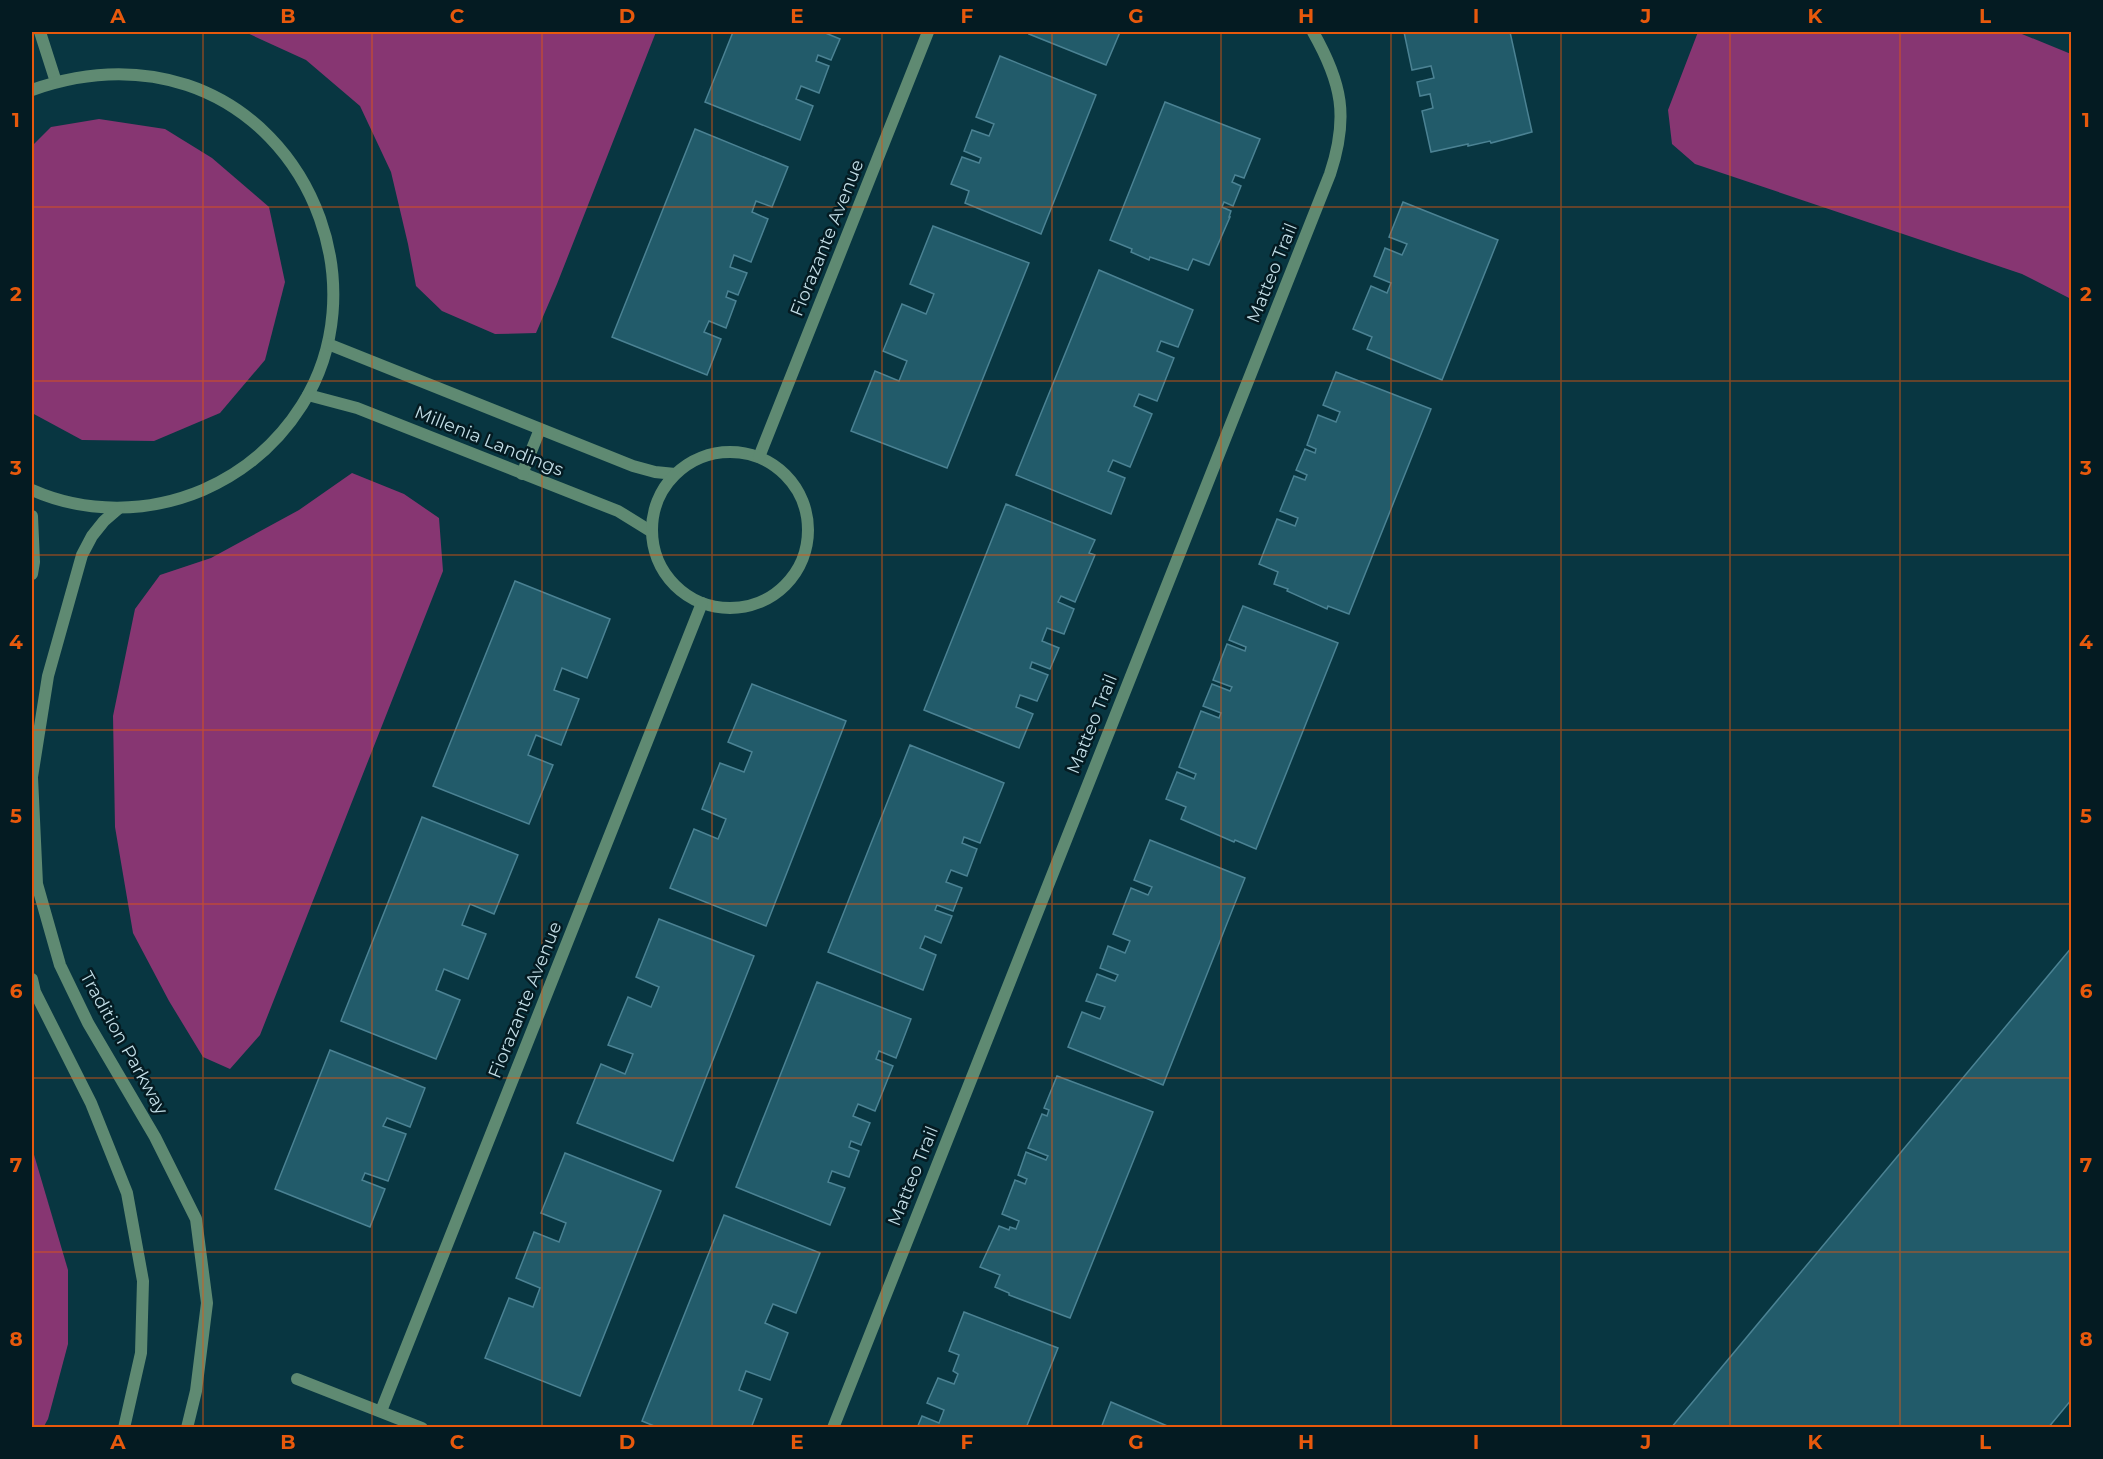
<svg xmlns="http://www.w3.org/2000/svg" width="2103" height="1459" font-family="Montserrat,sans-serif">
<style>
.water{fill:#873672}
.building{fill:#225b6a;stroke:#4b8293;stroke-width:1.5}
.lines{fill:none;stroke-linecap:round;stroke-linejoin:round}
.minor{stroke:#5f8a72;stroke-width:12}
.grid{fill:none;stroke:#e8590c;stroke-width:1.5;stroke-opacity:0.55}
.labels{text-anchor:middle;stroke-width:5;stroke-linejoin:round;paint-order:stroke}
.street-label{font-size:18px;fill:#c2dde6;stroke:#041b22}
.neatline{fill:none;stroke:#e8590c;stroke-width:2}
.grid-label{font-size:20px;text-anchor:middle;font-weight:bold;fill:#e8590c}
</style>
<rect width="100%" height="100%" fill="#083641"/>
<g class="water">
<path d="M245,32H656L557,284L536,333L495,334L442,311L416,286L408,244L391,172L360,106L306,60Z"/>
<path d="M1698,32H2017L2071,54V299L2022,274L1695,164L1672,144L1668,110Z"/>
<path d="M99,119L165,129L212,158L269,207L285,282L265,360L220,413L154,441L82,440L32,413V146L51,127Z"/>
<path d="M352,473L404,494L439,518L443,571L260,1035L230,1069L203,1057L169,1001L133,933L115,827L113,716L135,609L160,575L211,558L299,510Z"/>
<path d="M32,1148L68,1270V1344L48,1419L43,1428L32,1427Z"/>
</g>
<g class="building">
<path d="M733,32H823L840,39L831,60L818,55L816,61L829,66L819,93L801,86L796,99L813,106L800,140L705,102Z"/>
<path d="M1030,32H1120L1106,65L1029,34Z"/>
<path d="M1404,32H1510L1532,132L1491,143L1490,141L1468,146V144L1431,152L1422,111L1433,108L1430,94L1420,96L1417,82L1434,78L1431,66L1412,70Z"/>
<path d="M1000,56L1096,95L1041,234L965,203L969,191L951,184L962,157L979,163L981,158L964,151L972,130L989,136L994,124L976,117Z"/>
<path d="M1165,102L1260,139L1244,178L1235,175L1232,182L1241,186L1233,206L1224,202L1222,207L1231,211L1229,217H1230L1209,265L1193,259L1188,270L1150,257L1149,260L1131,252L1132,249L1110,240Z"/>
<path d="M695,129L788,167L772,207L756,201L752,212L768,219L751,262L734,255L730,267L747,273L738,295L728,291L726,297L736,301L726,328L709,321L704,332L721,339L707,375L612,337Z"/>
<path d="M1403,202L1498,240L1442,380L1367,349L1372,337L1353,329L1371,286L1387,293L1391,283L1374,276L1385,248L1402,255L1407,244L1389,237Z"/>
<path d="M933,226L1029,263L947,468L851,431L875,371L899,381L907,361L883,351L902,304L926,314L934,294L910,284Z"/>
<path d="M1099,270L1193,310L1178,347L1161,341L1157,351L1174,358L1157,401L1139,394L1134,406L1152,414L1130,467L1113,460L1108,471L1125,478L1111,514L1016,475Z"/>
<path d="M1336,372L1431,409L1349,614L1328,606L1327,609L1287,591L1288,589L1274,584L1278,572L1259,564L1277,519L1295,526L1298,518L1280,511L1294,476L1305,480L1307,475L1296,470L1305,449L1315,453L1316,449L1307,445L1318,415L1336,422L1340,412L1323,405Z"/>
<path d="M1006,504L1095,540L1089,553L1095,555L1075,602L1061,596L1058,602L1074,609L1064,634L1047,628L1042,641L1059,648L1050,669L1032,662L1030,668L1048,675L1037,701L1020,695L1016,707L1033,714L1019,748L924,710Z"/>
<path d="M515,581L610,619L587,678L562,668L554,690L579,699L561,745L536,735L528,755L553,765L529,824L433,786Z"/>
<path d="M1243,606L1338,643L1256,849L1235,840L1234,842L1181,819L1186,807L1166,799L1177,772L1194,779L1196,774L1179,767L1201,711L1219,718L1221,713L1203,706L1212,684L1230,691L1232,687L1213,680L1227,644L1245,651L1246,647L1229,640Z"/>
<path d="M752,684L846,721L766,926L670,888L694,829L718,839L726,819L702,809L720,763L744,772L752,752L728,742Z"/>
<path d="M910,745L1004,783L980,843L964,837L962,843L977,849L967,876L951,870L946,882L962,888L953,911L937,905L935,910L952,916L941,943L925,936L920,948L936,955L923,990L828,952Z"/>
<path d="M422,817L518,855L494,914L470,904L462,925L486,934L468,979L444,969L436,990L460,1000L436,1059L341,1021Z"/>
<path d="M1150,840L1245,878L1163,1085L1068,1047L1082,1012L1100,1019L1105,1007L1086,1001L1097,974L1115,981L1118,975L1100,968L1108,946L1125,953L1130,941L1113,934L1131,888L1148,895L1152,887L1134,880Z"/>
<path d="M659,919L754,956L673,1161L577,1123L601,1064L625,1074L633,1054L608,1045L628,997L651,1007L659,987L636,977Z"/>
<path d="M2072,947V1399L2048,1428H1671Z"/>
<path d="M817,982L911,1019L896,1058L879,1051L876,1059L893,1066L875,1111L858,1104L853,1116L870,1123L861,1145L851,1141L849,1147L859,1151L849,1177L832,1171L828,1182L845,1188L830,1225L736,1187Z"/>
<path d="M330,1050L425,1088L410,1127L387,1118L383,1126L406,1134L388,1181L365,1173L362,1180L385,1189L370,1227L275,1189Z"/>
<path d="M1057,1076L1153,1112L1070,1318L1009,1295V1293L995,1287L1000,1275L980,1267L999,1226L1009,1230L1010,1227L1016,1229L1019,1221L1002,1214L1015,1180L1025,1184L1027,1179L1018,1175L1026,1152L1046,1160L1048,1156L1028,1148L1042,1114L1047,1116L1049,1110L1044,1108Z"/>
<path d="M565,1153L661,1191L580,1396L485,1358L509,1298L533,1307L540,1288L516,1278L534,1232L559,1242L566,1223L541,1213Z"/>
<path d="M724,1215L820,1253L796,1313L773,1304L765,1323L788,1333L770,1380L746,1371L739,1390L762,1399L751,1428H659L642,1421Z"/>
<path d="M964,1312L1058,1348L1026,1428H917L922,1416L939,1423L944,1410L927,1403L938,1378L954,1384L958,1374L953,1371L959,1355L949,1351Z"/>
<path d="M1111,1402L1172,1428H1101Z"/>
</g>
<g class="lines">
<g class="minor">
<path d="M40,32L56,82"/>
<path d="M32,90C83,72 134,68 187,85C316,128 374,291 302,405C278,443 244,472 203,490C149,513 86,514 32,490"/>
<path d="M328,344L633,466L655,472L675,474"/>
<path d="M308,395L357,408L618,511L652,532"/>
<circle cx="730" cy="530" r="78"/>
<path d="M759,457L928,32"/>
<path d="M522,474L540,429"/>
<path d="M119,508L104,521L92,536L82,555L48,676L32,777L37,884L60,965L88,1023L155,1137L196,1219L207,1303L196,1391L187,1428"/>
<path d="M32,516L34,562L32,574"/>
<path d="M32,979L35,992L91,1103L127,1193L143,1281L141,1353L124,1428"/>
<path d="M297,1379L422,1428"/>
<path d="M381,1411L702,603"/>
<path d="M833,1428L1330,174C1349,117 1342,83 1313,32"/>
</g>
</g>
<path class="grid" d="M203,32V1428M372,32V1428M542,32V1428M712,32V1428M882,32V1428M1052,32V1428M1221,32V1428M1391,32V1428M1561,32V1428M1730,32V1428M1900,32V1428M32,207H2072M32,381H2072M32,555H2072M32,730H2072M32,904H2072M32,1078H2072M32,1252H2072"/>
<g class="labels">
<g class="street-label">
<text transform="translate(827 238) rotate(-68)" y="6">Fiorazante Avenue</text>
<text transform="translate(1272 273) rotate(-68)" y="6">Matteo Trail</text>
<text transform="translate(489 441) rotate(22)" y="6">Millenia Landings</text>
<text transform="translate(1092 724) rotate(-68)" y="6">Matteo Trail</text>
<text transform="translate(525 1000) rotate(-68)" y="6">Fiorazante Avenue</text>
<text transform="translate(124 1043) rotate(61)" y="6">Tradition Parkway</text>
<text transform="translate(913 1176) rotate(-68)" y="6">Matteo Trail</text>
</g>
</g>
<rect width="2103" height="1459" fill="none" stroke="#041b22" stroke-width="66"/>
<rect x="33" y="33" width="2037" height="1393" class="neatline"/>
<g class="grid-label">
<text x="118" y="23">A</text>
<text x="288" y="23">B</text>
<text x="457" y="23">C</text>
<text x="627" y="23">D</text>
<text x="797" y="23">E</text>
<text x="967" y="23">F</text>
<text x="1136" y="23">G</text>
<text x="1306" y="23">H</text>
<text x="1476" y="23">I</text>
<text x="1646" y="23">J</text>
<text x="1815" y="23">K</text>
<text x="1985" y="23">L</text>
<text x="16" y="127">1</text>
<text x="2086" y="127">1</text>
<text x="16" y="301">2</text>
<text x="2086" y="301">2</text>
<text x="16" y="475">3</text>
<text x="2086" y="475">3</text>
<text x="16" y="649">4</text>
<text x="2086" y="649">4</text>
<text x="16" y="823">5</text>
<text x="2086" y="823">5</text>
<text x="16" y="998">6</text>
<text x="2086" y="998">6</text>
<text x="16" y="1172">7</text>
<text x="2086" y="1172">7</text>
<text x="16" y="1346">8</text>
<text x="2086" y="1346">8</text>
<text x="118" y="1449">A</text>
<text x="288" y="1449">B</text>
<text x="457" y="1449">C</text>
<text x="627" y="1449">D</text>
<text x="797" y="1449">E</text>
<text x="967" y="1449">F</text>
<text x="1136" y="1449">G</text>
<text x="1306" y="1449">H</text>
<text x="1476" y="1449">I</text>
<text x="1646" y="1449">J</text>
<text x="1815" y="1449">K</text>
<text x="1985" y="1449">L</text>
</g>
</svg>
